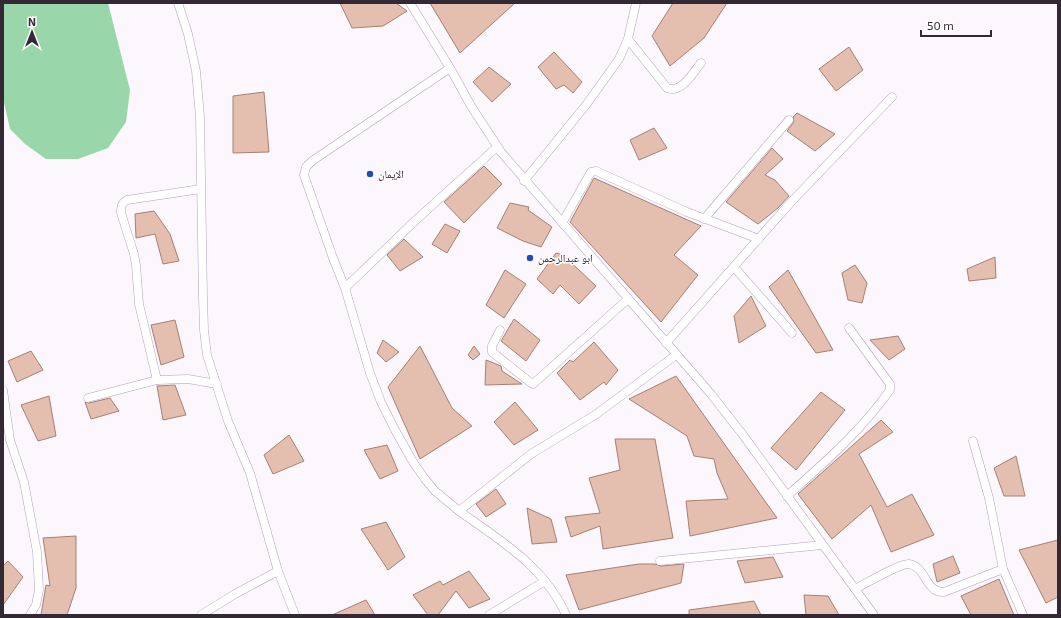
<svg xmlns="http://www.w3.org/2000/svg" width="1061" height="618" font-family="'Exo 2','Noto Naskh Arabic',sans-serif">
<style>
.green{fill:#99d7ab}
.building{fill:#e4beaf;stroke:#a58173}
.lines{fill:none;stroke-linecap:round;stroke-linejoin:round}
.minor-casing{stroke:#b6a0bd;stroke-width:9}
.minor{stroke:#fff;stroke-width:8}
.poi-dot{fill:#1c4dba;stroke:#fff;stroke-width:1.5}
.labels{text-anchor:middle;stroke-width:3;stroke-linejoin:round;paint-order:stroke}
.poi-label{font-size:11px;fill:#322935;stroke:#fff;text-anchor:start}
</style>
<rect width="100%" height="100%" fill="#fbf7fd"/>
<path class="green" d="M3,3H108L130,90L126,122L108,148L78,159H46L25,144L10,129L3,98Z"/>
<g class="building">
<path d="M340,3H396L407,11L383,26L352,28Z"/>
<path d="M430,3H515L460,53Z"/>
<path d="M673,3H727L704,38L670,66L652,36Z"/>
<path d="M849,47L863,70L836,91L819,69Z"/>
<path d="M554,52L582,82L573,93L564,85L556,89L538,67Z"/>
<path d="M489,67L511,84L492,102L473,82Z"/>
<path d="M264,92L269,152L233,153V96Z"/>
<path d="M797,113L835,134L815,151L787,131L793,123L794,121L793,117Z"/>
<path d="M654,128L667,148L639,160L630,140Z"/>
<path d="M772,148L783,159L765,175L775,180L789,196L778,208L758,224L726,202Z"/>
<path d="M484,166L502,184L464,223L444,202Z"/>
<path d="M594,178L701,226L674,255L698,275L661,322L570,222Z"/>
<path d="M510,203L529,207L528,210L552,227L541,247L523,241L497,228Z"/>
<path d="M154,211L170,234L179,261L163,264L155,234L136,238L135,214Z"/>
<path d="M445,224L460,231L447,253L432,244Z"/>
<path d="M404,239L423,257L400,271L387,255Z"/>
<path d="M556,253L563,255L596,286L579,304L560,285L553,294L537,279Z"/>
<path d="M995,257L996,278L969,281L967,269Z"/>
<path d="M855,265L867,283L862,303L848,300L842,273Z"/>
<path d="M505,270L526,284L504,318L486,305Z"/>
<path d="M788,270L833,350L816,353L769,287Z"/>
<path d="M751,296L766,326L739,343L734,316Z"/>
<path d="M514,319L540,340L526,361L501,341Z"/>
<path d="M175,320L184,357L161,365L151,325Z"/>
<path d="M898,336L905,349L889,360L870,340Z"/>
<path d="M383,340L399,352L386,362L377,353Z"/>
<path d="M594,342L618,370L606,385L604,382L580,400L557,373L570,360L573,362Z"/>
<path d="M420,346L452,408L472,426L420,459L388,387Z"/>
<path d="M474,346L480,354L473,360L468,355Z"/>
<path d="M31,351L43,370L17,382L8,361Z"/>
<path d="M486,360L501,366L502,371L522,384L485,385Z"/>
<path d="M676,376L777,518L690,536L686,501L728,499L717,473L714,459L694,456L687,436L629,399Z"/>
<path d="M175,385L186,415L163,420L157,386Z"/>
<path d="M821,392L845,410L796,470L771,448Z"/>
<path d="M49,396L56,436L38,441L21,405Z"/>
<path d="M110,398L119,411L91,419L85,402L89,403Z"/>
<path d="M515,402L538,430L514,445L494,422Z"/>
<path d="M881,420L893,432L859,454L887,507L912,494L934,535L891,552L871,505L832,539L798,494Z"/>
<path d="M289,435L304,461L273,474L264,455Z"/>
<path d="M615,439H655L673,538L603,549L600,526L571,537L565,517L600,513L589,478L620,470Z"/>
<path d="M387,445L398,471L380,479L364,450Z"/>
<path d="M1016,456L1025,496H1004L994,468Z"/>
<path d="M496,489L506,504L486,517L476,504Z"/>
<path d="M527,508L551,519L557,542L532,544Z"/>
<path d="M386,522L405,557L388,570L361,529Z"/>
<path d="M76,536V588L67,615H41L46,585L50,586L43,538Z"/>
<path d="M1058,540V597L1046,603L1019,550Z"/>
<path d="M953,556L960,573L937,582L933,564Z"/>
<path d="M773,557L783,577L745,583L737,561Z"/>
<path d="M8,561L23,577L3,605V566Z"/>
<path d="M639,564H655L661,566L684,564L681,583L579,610L566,575Z"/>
<path d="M469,571L490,599L469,608L456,591L438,615H428L413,595L440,581L443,585Z"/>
<path d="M999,579L1014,615H971L961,596Z"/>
<path d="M804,595L828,596L839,615H806Z"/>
<path d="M366,600L375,615H332Z"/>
<path d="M754,601L761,615H689V610Z"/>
</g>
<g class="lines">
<g class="minor-casing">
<g id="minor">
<path d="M178,3L188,34L196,71L200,117L203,298L204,330L207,355L228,421L250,473L278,571L295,615"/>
<path d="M410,3L450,68L471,106L501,152L711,394L743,435L874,615"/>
<path d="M628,39L667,88C682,94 693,72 701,63"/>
<path d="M450,68L312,161L306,167L304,175L333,258L345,288L370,373L381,402L395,430L413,462L425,479L435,491L459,511"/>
<path d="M524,181L586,105L619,59L628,39L636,3"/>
<path d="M704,219L789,120"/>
<path d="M562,223L591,172L596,171L687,212L759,239"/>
<path d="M734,267L792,333"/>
<path d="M345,288L417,219L497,147"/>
<path d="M500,330L492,346V352L531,383L533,384L628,299"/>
<path d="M666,343L792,201L892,97"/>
<path d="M157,380L139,304L136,265L134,254L121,213C121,206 121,204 127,200L201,189"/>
<path d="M3,390L10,440L24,482L37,552L39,590L36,605L30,615"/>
<path d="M88,398L157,380L188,379L217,384"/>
<path d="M973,441L989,498L1003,569L1023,615"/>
<path d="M787,496C824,463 861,431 890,390V384L849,328"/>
<path d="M660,561L822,545"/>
<path d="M855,589C865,584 900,563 909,564C926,566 925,593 944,592L1003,569"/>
<path d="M201,615L235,594L278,571"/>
<path d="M489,615L545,581"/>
<path d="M566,615C545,567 500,540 459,511L531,454L595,415L676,355"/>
</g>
</g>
<use href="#minor" class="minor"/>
</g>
<g class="poi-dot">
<circle cx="370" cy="174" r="4"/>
<circle cx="530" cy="258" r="4"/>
</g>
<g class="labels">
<g class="poi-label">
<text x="378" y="178">الإيمان</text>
<text x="538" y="262">ابو عبدالرحمن</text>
</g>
</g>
<rect width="1061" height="618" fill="none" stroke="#322935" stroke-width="8"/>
<g transform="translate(32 32)" stroke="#ffffff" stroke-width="3" paint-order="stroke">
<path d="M0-3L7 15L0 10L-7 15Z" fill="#322935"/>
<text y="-6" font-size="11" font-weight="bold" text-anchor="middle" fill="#322935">N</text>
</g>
<path d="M921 30v6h70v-6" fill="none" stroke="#322935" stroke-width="2"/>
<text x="927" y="30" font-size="12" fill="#322935" stroke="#ffffff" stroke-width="3" paint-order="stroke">50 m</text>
</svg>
